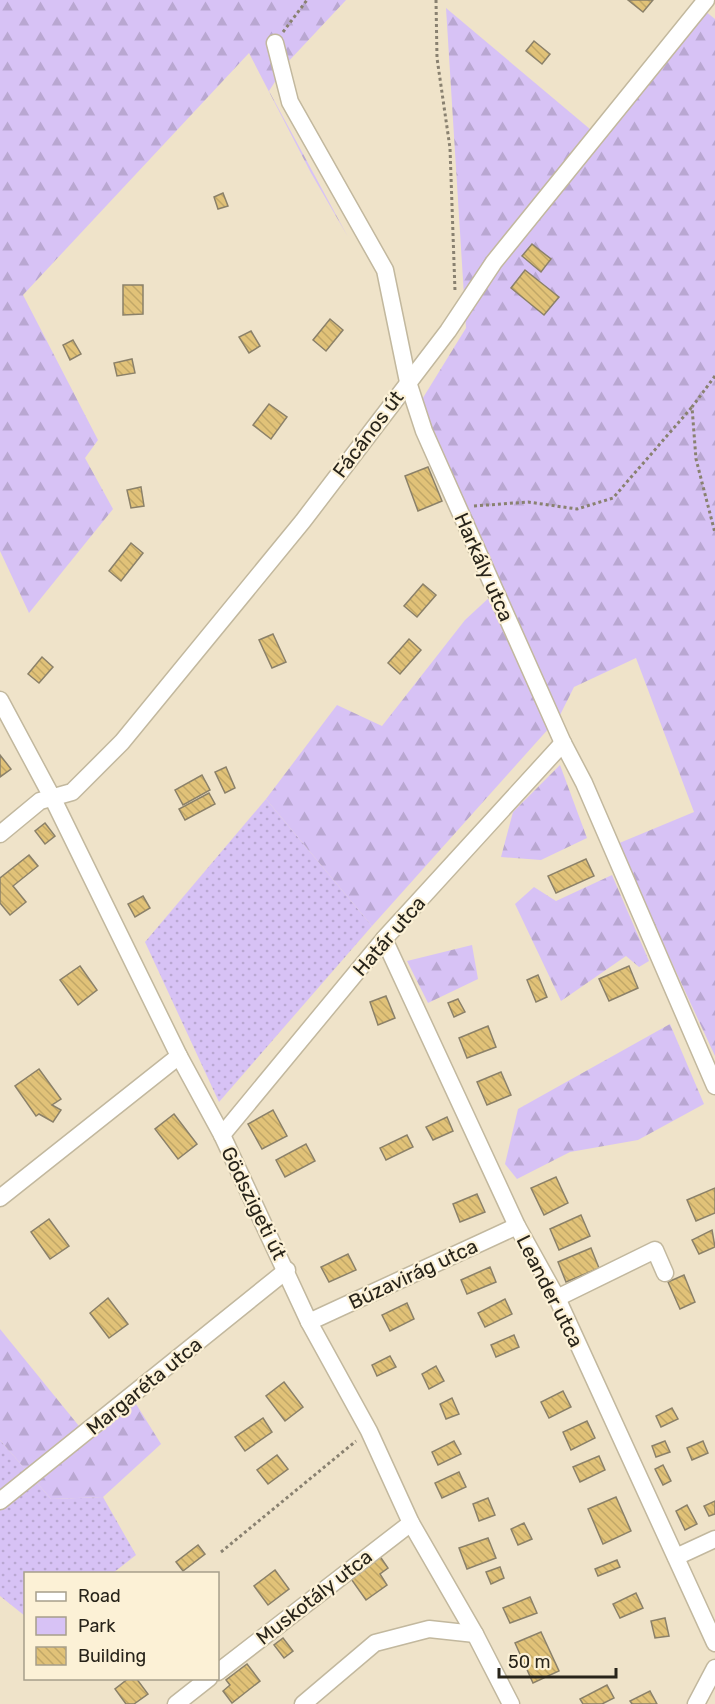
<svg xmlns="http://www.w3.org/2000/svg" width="715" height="1704" font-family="Rubik,sans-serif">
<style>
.green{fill:url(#green-dots)}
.forest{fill:url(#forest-firs)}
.building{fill:url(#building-back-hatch);stroke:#8b8169;stroke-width:1.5}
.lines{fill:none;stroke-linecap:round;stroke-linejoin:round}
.minor-casing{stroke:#c2b89e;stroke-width:19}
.path{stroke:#898170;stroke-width:3;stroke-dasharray:3 3;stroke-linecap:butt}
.minor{stroke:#fff;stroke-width:16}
.labels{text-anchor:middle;stroke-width:4.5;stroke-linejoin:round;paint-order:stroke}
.street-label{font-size:20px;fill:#28241a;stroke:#fcf1d6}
</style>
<defs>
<pattern id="green-dots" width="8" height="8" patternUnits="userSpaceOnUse" patternTransform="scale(1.5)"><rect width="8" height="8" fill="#d7c2f5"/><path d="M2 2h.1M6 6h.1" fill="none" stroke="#b9a7d1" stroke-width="1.8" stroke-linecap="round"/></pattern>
<pattern id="forest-firs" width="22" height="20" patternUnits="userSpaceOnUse" patternTransform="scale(1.5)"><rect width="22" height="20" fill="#d7c2f5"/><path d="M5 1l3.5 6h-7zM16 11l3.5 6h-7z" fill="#b9a7d1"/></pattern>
<pattern id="building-back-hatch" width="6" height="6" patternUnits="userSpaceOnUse" patternTransform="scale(1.5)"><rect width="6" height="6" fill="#e1c278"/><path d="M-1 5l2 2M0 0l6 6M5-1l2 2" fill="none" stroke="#c1a767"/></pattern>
</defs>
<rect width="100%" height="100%" fill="#efe3c9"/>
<g class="green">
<path d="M266,799L372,926L219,1102L145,942Z"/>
<path d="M0,1440L51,1499L103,1497L136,1555L113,1573L26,1574L25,1616L0,1596Z"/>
</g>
<g class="forest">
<path d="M0,0H346L287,63L269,91L348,237L311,173L249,53L23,295L98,440L85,458L113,509L29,613L0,551Z"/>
<path d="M446,8L603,140L705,11L715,19V1056L617,844L694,812L636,658L574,687L559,717L372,926L266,799L337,705L382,726L465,620L492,595L413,414L466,328Z"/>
<path d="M560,765L587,838L541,860L501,857L513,812Z"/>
<path d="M612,875L649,961L639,967L626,956L561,1001L515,904L534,887L556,901Z"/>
<path d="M472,945L478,979L428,1003L407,961Z"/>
<path d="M670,1024L704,1104L638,1140L570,1152L517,1179L505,1164L518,1109Z"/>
<path d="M0,1329L79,1426L126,1388L161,1444L103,1497L51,1499L0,1440Z"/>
</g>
<g class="building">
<path d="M628,0H653L643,12Z"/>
<path d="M534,41L550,54L542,64L526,51Z"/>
<path d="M223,193L228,206L218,209L214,197Z"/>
<path d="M532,244L551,259L541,272L522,256Z"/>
<path d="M525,270L559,297L544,315L511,288Z"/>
<path d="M123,285H143V314L123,315Z"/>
<path d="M330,319L343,330L326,351L313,340Z"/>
<path d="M251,331L260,346L249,353L239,337Z"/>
<path d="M73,340L81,354L70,360L63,345Z"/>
<path d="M132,359L135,373L117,376L114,363Z"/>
<path d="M269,404L287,417L271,439L253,425Z"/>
<path d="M428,467L442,501L418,511L405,476Z"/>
<path d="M141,487L144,506L131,508L127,490Z"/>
<path d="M131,543L143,553L121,581L109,571Z"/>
<path d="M423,584L436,595L417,617L404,606Z"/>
<path d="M273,634L286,662L272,668L259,640Z"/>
<path d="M409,639L421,650L400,674L388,663Z"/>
<path d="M42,657L53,667L39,683L28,674Z"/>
<path d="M0,755L11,769L0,777Z"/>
<path d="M226,767L235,788L225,793L215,772Z"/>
<path d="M202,775L210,790L183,805L175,790Z"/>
<path d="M209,793L215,804L185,820L179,809Z"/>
<path d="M45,823L55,836L45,844L35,831Z"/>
<path d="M29,855L38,866L13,886L26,902L10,915L0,903V878Z"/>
<path d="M586,859L594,876L556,893L548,876Z"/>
<path d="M143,896L150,908L135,917L128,904Z"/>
<path d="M80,966L97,990L78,1005L60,980Z"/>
<path d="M629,966L638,988L609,1001L599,979Z"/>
<path d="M538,975L547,997L536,1002L527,980Z"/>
<path d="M386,996L395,1018L378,1025L370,1002Z"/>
<path d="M458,999L465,1012L454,1017L448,1003Z"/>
<path d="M488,1026L496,1047L467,1058L459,1038Z"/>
<path d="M39,1069L61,1099L52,1105L61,1110L53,1122L39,1114L36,1116L15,1086Z"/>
<path d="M501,1072L511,1095L487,1105L477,1082Z"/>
<path d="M273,1110L287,1136L262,1149L248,1124Z"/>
<path d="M174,1114L197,1144L178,1159L155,1129Z"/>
<path d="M447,1117L453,1131L433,1140L426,1127Z"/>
<path d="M407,1135L413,1147L386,1160L380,1148Z"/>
<path d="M306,1144L315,1161L285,1177L276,1160Z"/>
<path d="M556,1177L568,1203L544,1215L531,1188Z"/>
<path d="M715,1188V1213L696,1221L687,1200Z"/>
<path d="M477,1194L485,1212L460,1222L453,1204Z"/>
<path d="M581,1215L590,1236L559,1250L550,1229Z"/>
<path d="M49,1219L69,1246L50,1259L31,1232Z"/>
<path d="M712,1230L715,1247L699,1254L692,1240Z"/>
<path d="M591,1248L599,1268L566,1282L558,1262Z"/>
<path d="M348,1254L356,1270L329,1282L321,1267Z"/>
<path d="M490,1267L496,1282L467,1294L461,1280Z"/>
<path d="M684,1275L695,1302L680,1309L668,1282Z"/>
<path d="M108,1298L128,1324L109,1338L90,1313Z"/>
<path d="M505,1299L512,1314L485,1327L478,1313Z"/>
<path d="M407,1303L414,1319L390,1331L382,1315Z"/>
<path d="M514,1335L519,1347L496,1357L491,1345Z"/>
<path d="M390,1356L396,1367L377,1376L372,1365Z"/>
<path d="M436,1366L444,1381L429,1389L422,1374Z"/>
<path d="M284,1382L303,1407L285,1421L266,1396Z"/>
<path d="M563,1391L571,1407L549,1418L541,1402Z"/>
<path d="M452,1398L459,1414L446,1419L440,1404Z"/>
<path d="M672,1408L678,1419L661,1427L656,1416Z"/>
<path d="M263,1418L272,1432L245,1451L235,1437Z"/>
<path d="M587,1421L595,1438L571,1450L563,1432Z"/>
<path d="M454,1441L461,1454L438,1465L432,1452Z"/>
<path d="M665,1441L670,1452L656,1457L652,1446Z"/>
<path d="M703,1441L708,1453L692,1460L687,1448Z"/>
<path d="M277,1455L288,1469L268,1484L257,1470Z"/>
<path d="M599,1456L605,1470L580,1482L573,1467Z"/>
<path d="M663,1465L671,1481L663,1485L655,1469Z"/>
<path d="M459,1472L466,1487L442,1498L435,1483Z"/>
<path d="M616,1497L631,1531L603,1544L588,1509Z"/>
<path d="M488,1498L495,1515L479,1521L473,1504Z"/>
<path d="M715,1501V1514L709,1516L704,1506Z"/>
<path d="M687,1505L697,1524L685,1530L676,1511Z"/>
<path d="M524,1523L532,1539L518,1545L511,1529Z"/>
<path d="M488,1538L496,1558L467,1569L459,1548Z"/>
<path d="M198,1545L205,1554L183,1571L176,1562Z"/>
<path d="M379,1555L388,1568L380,1574L387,1585L366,1600L349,1576Z"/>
<path d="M617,1560L620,1567L598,1576L595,1569Z"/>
<path d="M500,1567L504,1578L491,1584L486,1572Z"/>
<path d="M275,1570L289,1589L268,1605L254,1586Z"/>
<path d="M636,1593L643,1608L620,1618L613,1604Z"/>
<path d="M530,1597L537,1613L510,1623L503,1608Z"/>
<path d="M665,1618L669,1636L655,1638L651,1621Z"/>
<path d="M541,1632L559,1671L533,1683L515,1643Z"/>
<path d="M283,1638L293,1651L284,1658L274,1645Z"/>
<path d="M247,1664L260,1681L232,1703L223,1691L230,1685L226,1680Z"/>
<path d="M129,1678H136L148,1694L134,1704H126L115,1689Z"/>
<path d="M607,1685L614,1698L602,1704H583L580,1699Z"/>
<path d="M650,1691L657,1704H632L630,1701Z"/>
</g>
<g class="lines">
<g class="minor-casing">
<g id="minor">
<path d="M275,43L290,102L385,270L408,382L424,431L563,743L584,783L715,1086"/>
<path d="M0,700L53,799L179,1056L222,1135L309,1322L369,1431L411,1523L475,1634L511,1704"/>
<path d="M0,834L40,801L72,792L122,742L303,521L448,331L494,262L706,0"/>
<path d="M384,939L517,1226L557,1298L715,1643"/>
<path d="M222,1135L384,939L563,743"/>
<path d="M0,1198L179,1056"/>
<path d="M557,1298L655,1250L665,1273"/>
<path d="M309,1322L517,1226"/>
<path d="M0,1501L287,1270"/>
<path d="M676,1557L715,1539"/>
<path d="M218,1672L411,1523"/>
<path d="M176,1704L209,1678"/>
<path d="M303,1704L375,1643L429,1629L475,1634"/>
<path d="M696,1704L715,1668"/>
</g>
</g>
<g class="path">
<path d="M436,0L437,58L450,148L455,291"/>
<path d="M283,32L307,0"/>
<path d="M715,376L692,407L696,459L715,533"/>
<path d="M474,506L528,502L577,509L613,498L692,407"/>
<path d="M221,1552L356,1441"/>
</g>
<use href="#minor" class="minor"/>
</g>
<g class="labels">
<g class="street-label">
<text transform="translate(368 434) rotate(-53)" y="7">Fácános út</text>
<text transform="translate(484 567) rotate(66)" y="7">Harkály utca</text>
<text transform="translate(389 936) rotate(-49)" y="7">Határ utca</text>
<text transform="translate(254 1203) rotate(64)" y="7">Gödszigeti út</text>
<text transform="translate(413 1274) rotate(-25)" y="7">Búzavirág utca</text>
<text transform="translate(550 1291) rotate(63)" y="7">Leander utca</text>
<text transform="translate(144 1386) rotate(-39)" y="7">Margaréta utca</text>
<text transform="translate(314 1597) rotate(-38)" y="7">Muskotály utca</text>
</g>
</g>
<rect x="24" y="1572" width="195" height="108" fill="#fcf1d6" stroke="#a79f8b" stroke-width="1.5"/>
<rect x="36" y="1592" width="30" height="9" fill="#ffffff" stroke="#a79f8b" stroke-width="1.5"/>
<text x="78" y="1602" font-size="18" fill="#28241a">Road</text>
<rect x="36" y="1617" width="30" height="18" fill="#d7c2f5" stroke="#a79f8b" stroke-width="1.5"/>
<text x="78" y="1632" font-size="18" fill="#28241a">Park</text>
<rect x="36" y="1647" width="30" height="18" fill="url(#building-back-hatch)" stroke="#a79f8b" stroke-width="1.5"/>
<text x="78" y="1662" font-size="18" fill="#28241a">Building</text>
<path d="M499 1668v9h117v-9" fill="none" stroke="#28241a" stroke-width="3"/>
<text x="508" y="1668" font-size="18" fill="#28241a" stroke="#fcf1d6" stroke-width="4.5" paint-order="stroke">50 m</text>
</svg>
